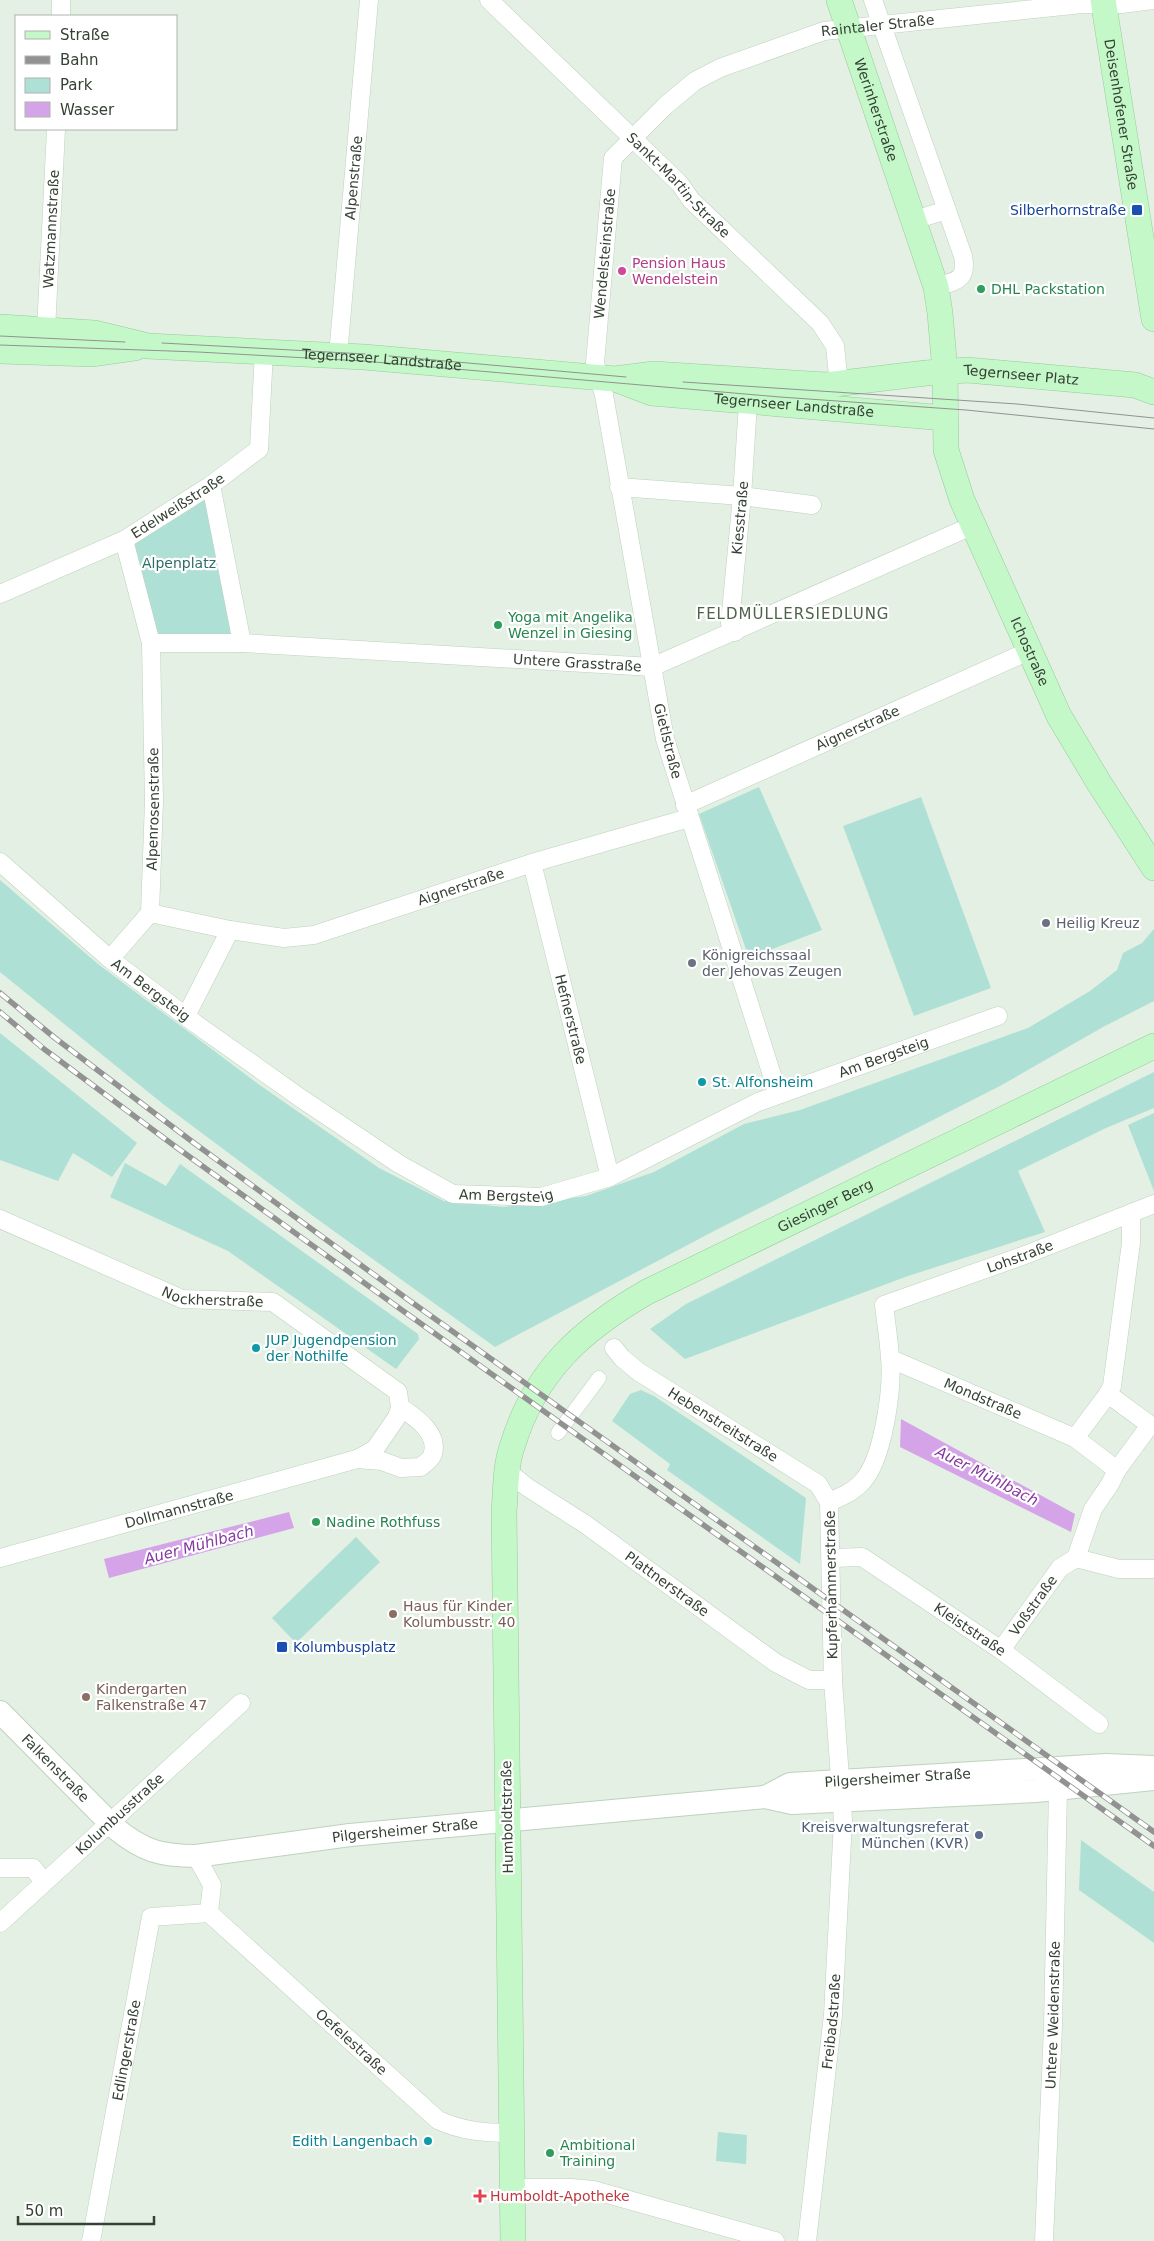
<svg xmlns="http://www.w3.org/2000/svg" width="1154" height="2241" font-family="'DejaVu Sans',sans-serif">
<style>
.green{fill:#afe0d5}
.water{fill:#d5a4e8}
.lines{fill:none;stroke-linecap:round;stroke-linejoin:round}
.pedestrian-casing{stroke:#bed2be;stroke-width:15}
.minor-casing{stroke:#bed2be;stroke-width:19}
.tertiary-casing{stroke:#bed2be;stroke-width:24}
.secondary-casing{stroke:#97cb9a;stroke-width:26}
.pedestrian{stroke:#fff;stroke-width:14}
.minor{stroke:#fff;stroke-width:18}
.tertiary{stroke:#fff;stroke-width:22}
.secondary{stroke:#c4f8c8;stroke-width:25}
.tram{stroke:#929292;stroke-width:1}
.rail-casing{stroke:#929292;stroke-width:5.5}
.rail{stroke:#fff;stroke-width:4;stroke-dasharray:11;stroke-linecap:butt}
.transit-dot{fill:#1a4fb4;stroke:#fff;stroke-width:2}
.hotel-dot{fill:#d1479c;stroke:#fff;stroke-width:2}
.leisure-dot{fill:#2e9e5b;stroke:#fff;stroke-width:2}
.worship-dot{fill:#6b7280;stroke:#fff;stroke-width:2}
.culture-dot{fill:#0f9aa8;stroke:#fff;stroke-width:2}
.education-dot{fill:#8d6e63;stroke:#fff;stroke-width:2}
.service-dot{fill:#5c6f8a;stroke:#fff;stroke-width:2}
.health-dot{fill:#e0444e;stroke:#fff;stroke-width:2}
.labels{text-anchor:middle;stroke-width:4.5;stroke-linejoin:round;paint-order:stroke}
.street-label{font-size:14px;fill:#354134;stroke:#fff}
.transit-label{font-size:14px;fill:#164399;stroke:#fff;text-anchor:end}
.hotel-label{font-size:14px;fill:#b23c85;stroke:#fff;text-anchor:start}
.leisure-label{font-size:14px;fill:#27864d;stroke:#fff;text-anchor:start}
.park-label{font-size:14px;fill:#2e6c68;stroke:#fff}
.worship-label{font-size:14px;fill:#5b616d;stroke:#fff;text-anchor:start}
.culture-label{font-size:14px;fill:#0d838f;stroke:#fff;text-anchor:start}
.education-label{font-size:14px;fill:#785e54;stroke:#fff;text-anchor:start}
.service-label{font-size:14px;fill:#4e5e75;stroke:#fff;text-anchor:end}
.health-label{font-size:14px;fill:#be3a42;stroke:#fff;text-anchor:start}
.neighbourhood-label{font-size:15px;letter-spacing:1px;fill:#4e624c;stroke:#fff}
.water-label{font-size:15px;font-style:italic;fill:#8639a1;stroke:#fff}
</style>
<rect width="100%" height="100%" fill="#e3f0e3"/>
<g class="green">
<path d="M211,496L238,636L154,638L129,539Z"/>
<path d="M759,787L822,930L749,958L699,814Z"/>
<path d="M921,797L991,988L914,1016L843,826Z"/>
<path d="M0,880L98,964L261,1086L379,1168L444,1201L504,1207L586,1196L654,1172L744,1124L800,1110L1028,1028L1090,991L1117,970L1123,953L1142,943L1154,929V1001L1103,1027L1000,1086L716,1230L495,1347L313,1216L163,1104L0,972Z"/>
<path d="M0,1033L137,1143L112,1177L73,1153L58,1181L0,1160Z"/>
<path d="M1154,1072V1108L1106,1128L1018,1171L1045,1232L908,1276L685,1359L650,1329L686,1304Z"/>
<path d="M1154,1113V1191L1128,1125Z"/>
<path d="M125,1163L166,1186L180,1164L418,1334L419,1339L396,1369L228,1251L110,1197Z"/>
<path d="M641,1390L654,1396L806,1498L800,1564L667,1470L670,1464L612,1421L630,1394Z"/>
<path d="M356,1537L380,1562L296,1643L272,1618Z"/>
<path d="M1081,1840L1154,1892V1943L1079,1890Z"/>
<path d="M718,2132L747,2135L746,2164L716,2161Z"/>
</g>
<g class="water">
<path d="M901,1419L1075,1514L1071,1532L900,1447Z"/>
<path d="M289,1512L294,1528L109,1578L104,1559Z"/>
</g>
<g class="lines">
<g class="pedestrian-casing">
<path id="pedestrian" d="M558,1433L599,1378"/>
</g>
<g class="minor-casing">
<g id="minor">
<path id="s1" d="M489,0L680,184L691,200L820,323L835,346L839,384"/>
<path d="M873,0L963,256C968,281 955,281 936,287"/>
<path d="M61,16V0"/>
<path d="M914,220L947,210"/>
<path id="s2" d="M46,330L56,129"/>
<path id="s3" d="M338,356L369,0"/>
<path d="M619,487L742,496L812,505"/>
<path id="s4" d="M0,594L124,540L211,485L259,449L264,351"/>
<path id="s5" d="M735,632L730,623L742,496L748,403"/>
<path d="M151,643H242L211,485"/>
<path id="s6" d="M242,643L652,667L974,525"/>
<path id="s7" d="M685,805L1029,651"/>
<path id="s8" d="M0,862L110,959L196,1024L299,1097L399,1164L453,1194L541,1197L610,1177L758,1102L998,1016"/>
<path id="s9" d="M532,863L610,1177"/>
<path id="s10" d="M150,913L230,930L284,938L314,935L532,863L689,818"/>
<path id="s11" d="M110,959L150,913L154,801L151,643L124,540"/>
<path d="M186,1016L230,930"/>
<path id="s12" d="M778,1094L665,739L604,395L595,363L613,158L665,106L695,81L720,68L824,31L1082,4H1122L1154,0"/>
<path id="s13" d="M0,1219L182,1299L273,1302L398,1392L400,1407L397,1417L375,1449L357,1459L0,1558"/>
<path id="s14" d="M614,1348L622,1358L639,1372L818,1484L829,1502"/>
<path id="s15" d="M891,1359L1075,1438"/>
<path d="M1108,1394L1150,1425L1117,1470L1075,1438Z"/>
<path d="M1108,1394L1112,1386L1131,1243V1213"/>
<path d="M357,1459L382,1461L401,1468L421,1467C424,1464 430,1460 432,1456C441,1434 415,1417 400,1407"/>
<path id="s16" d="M507,1471L527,1487L585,1524L776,1663L809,1680H833"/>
<path id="s17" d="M829,1502C841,1497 853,1492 862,1482C883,1460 893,1389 890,1358C889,1340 886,1323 884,1305L1025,1255L1154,1204"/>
<path id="s18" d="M832,1558L862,1557L1001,1650L1099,1724"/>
<path d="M1076,1558L1093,1509L1110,1484L1117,1470"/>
<path id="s19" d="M1001,1650L1060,1568L1076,1558L1119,1569H1154"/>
<path d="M196,1856L212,1885L209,1913"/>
<path d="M0,1868H33L44,1882"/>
<path id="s20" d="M209,1913L438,2120C462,2131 485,2133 511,2133"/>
<path id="s21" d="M0,1923L241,1703"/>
<path d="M512,2188H572L593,2190L775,2241"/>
<path id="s22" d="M91,2241L151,1917L209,1913"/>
<path id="s23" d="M807,2241L833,2015L843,1820L833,1680L829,1502"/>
<path id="s24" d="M1044,2241L1053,2025L1058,1789"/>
</g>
</g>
<g class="tertiary-casing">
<g id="tertiary">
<path id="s25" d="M0,1712L115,1828C143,1851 161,1856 196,1856L350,1835L765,1797L792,1803L1036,1791L1154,1779"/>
<path id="s26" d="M765,1797L790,1784L1106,1765L1154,1767"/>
</g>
</g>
<g class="secondary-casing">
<g id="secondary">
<path id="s27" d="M839,0L936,287L940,313L945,371L946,450L962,500L1059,716L1099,783L1154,868"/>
<path id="s28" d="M1103,0L1154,319"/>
<path id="s29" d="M0,327L94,333L148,346L364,357L615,379L654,374L826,385L926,373L967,370L1135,385L1154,392"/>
<path d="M0,351L93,354L135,348"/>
<path id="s30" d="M618,380L652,393L945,418"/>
<path id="s31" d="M513,2241L504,1511C506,1490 505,1467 512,1447C535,1371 581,1330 647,1292L1154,1046"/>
</g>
</g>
<use href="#pedestrian" class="pedestrian"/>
<use href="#minor" class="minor"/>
<use href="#tertiary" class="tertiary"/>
<use href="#secondary" class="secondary"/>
<g class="tram">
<path d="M0,336L125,342"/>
<path d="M162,343L365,354"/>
<path d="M0,345L198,352L363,361L780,397L966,410L1154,429"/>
<path d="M389,356L626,377"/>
<path d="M683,382L1017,404L1154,418"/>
</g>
<g class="rail-casing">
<g id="rail">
<path d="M0,993L55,1038L194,1143L410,1301L1154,1832"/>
<path d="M0,1012L44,1049L176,1147L406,1313L1154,1846"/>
</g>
</g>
<use href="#rail" class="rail"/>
</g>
<g class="transit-dot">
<rect x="1131" y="204" width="12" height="12" rx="2.5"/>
<rect x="276" y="1641" width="12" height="12" rx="2.5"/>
</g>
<circle class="hotel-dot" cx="622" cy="271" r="5"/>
<g class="leisure-dot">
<circle cx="981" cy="289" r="5"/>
<circle cx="498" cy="625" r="5"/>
<circle cx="316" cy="1522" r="5"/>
<circle cx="550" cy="2153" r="5"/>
</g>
<g class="worship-dot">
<circle cx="1046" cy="923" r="5"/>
<circle cx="692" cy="963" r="5"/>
</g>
<g class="culture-dot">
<circle cx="702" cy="1082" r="5"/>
<circle cx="256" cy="1348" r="5"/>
<circle cx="428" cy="2141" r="5"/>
</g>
<g class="education-dot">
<circle cx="393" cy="1614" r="5"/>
<circle cx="86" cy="1697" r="5"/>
</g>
<circle class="service-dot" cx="979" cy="1835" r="5"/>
<path class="health-dot" d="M477.5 2188.5h5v5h5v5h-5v5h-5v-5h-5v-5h5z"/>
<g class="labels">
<g class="street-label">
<text dy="5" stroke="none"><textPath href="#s12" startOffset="1266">Raintaler Straße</textPath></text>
<text dy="5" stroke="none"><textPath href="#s27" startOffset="116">Werinherstraße</textPath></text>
<text dy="5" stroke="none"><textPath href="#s28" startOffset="116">Deisenhofener Straße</textPath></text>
<text dy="5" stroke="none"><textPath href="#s3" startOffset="179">Alpenstraße</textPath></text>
<text dy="5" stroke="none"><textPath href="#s1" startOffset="265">Sankt-Martin-Straße</textPath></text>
<text dy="5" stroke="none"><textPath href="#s2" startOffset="101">Watzmannstraße</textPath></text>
<text dy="5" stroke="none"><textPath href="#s12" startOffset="865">Wendelsteinstraße</textPath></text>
<text dy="5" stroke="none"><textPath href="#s29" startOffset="384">Tegernseer Landstraße</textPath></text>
<text dy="5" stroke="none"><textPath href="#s29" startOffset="1026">Tegernseer Platz</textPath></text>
<text dy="5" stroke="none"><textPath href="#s30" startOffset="179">Tegernseer Landstraße</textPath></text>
<text dy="5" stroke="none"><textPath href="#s4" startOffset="199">Edelweißstraße</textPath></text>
<text dy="5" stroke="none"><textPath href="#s5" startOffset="116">Kiesstraße</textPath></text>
<text dy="5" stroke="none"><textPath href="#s27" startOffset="685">Ichostraße</textPath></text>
<text dy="5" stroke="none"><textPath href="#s6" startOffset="336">Untere Grasstraße</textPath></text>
<text dy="5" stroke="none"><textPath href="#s7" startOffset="189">Aignerstraße</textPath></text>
<text transform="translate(668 741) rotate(76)" y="5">Gietlstraße</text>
<text dy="5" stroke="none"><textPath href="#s11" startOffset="165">Alpenrosenstraße</textPath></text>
<text dy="5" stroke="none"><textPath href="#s10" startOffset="321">Aignerstraße</textPath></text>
<text dy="5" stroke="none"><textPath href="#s8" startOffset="198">Am Bergsteig</textPath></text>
<text dy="5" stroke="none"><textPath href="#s9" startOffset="161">Hefnerstraße</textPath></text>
<text dy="5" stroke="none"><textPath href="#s8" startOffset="1022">Am Bergsteig</textPath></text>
<text dy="5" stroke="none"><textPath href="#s8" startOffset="616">Am Bergsteig</textPath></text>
<text dy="5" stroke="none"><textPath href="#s31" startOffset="1204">Giesinger Berg</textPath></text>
<text dy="5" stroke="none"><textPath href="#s17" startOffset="366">Lohstraße</textPath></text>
<text dy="5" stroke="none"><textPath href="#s13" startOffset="229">Nockherstraße</textPath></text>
<text dy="5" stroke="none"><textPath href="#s15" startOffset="100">Mondstraße</textPath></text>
<text dy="5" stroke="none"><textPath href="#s14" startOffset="134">Hebenstreitstraße</textPath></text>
<text transform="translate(179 1509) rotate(-15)" y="5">Dollmannstraße</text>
<text dy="5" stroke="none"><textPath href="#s16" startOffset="196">Plattnerstraße</textPath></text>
<text transform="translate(831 1585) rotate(-91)" y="5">Kupferhammerstraße</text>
<text dy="5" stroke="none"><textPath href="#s19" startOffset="55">Voßstraße</textPath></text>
<text dy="5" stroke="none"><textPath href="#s18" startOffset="160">Kleiststraße</textPath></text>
<text dy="5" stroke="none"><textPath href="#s25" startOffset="79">Falkenstraße</textPath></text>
<text dy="5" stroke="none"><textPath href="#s26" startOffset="136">Pilgersheimer Straße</textPath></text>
<text dy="5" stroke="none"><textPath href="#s21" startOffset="162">Kolumbusstraße</textPath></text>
<text transform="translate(507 1817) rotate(-91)" y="5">Humboldtstraße</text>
<text dy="5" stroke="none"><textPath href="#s25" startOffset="462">Pilgersheimer Straße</textPath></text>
<text dy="5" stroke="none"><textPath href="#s24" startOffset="226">Untere Weidenstraße</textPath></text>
<text dy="5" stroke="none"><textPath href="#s23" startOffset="221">Freibadstraße</textPath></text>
<text dy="5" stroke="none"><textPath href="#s20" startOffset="192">Oefelestraße</textPath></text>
<text dy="5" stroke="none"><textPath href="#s22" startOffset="194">Edlingerstraße</textPath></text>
</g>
<g class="transit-label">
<text x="1126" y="215">Silberhornstraße</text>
<text x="293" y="1652" text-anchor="start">Kolumbusplatz</text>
</g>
<g class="hotel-label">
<text x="632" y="268">Pension Haus<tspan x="632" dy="16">Wendelstein</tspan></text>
</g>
<g class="leisure-label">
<text x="991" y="294">DHL Packstation</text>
<text x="508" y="622">Yoga mit Angelika<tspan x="508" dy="16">Wenzel in Giesing</tspan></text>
<text x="326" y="1527">Nadine Rothfuss</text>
<text x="560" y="2150">Ambitional<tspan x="560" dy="16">Training</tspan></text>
</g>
<g class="park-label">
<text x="179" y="568">Alpenplatz</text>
</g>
<g class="worship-label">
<text x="1056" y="928">Heilig Kreuz</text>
<text x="702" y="960">Königreichssaal<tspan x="702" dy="16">der Jehovas Zeugen</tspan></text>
</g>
<g class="culture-label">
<text x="712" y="1087">St. Alfonsheim</text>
<text x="266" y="1345">JUP Jugendpension<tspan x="266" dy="16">der Nothilfe</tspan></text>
<text x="418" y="2146" text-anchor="end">Edith Langenbach</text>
</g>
<g class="education-label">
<text x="403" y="1611">Haus für Kinder<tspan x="403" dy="16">Kolumbusstr. 40</tspan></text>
<text x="96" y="1694">Kindergarten<tspan x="96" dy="16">Falkenstraße 47</tspan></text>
</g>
<g class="service-label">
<text x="969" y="1832">Kreisverwaltungsreferat<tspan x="969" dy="16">München (KVR)</tspan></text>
</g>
<g class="health-label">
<text x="490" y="2201">Humboldt-Apotheke</text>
</g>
<g class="neighbourhood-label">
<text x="793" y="619">FELDMÜLLERSIEDLUNG</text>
</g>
<g class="water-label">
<text transform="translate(987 1476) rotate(27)" y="5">Auer Mühlbach</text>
<text transform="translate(199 1545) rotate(-15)" y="5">Auer Mühlbach</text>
</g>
</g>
<rect x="15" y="15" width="162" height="115" fill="#ffffff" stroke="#aeb3ae"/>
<rect x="25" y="31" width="25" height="8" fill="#c4f8c8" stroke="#aeb3ae"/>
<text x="60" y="40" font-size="15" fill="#354134">Straße</text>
<rect x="25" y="56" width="25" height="8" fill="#929292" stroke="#aeb3ae"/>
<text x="60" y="65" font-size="15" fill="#354134">Bahn</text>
<rect x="25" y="78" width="25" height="15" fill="#afe0d5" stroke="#aeb3ae"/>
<text x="60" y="90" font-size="15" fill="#354134">Park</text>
<rect x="25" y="102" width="25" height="15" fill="#d5a4e8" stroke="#aeb3ae"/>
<text x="60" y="115" font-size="15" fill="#354134">Wasser</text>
<path d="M18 2216v8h136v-8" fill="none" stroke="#354134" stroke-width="2.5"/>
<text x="25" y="2216" font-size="15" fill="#354134" stroke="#ffffff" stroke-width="4" paint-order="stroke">50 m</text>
</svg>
